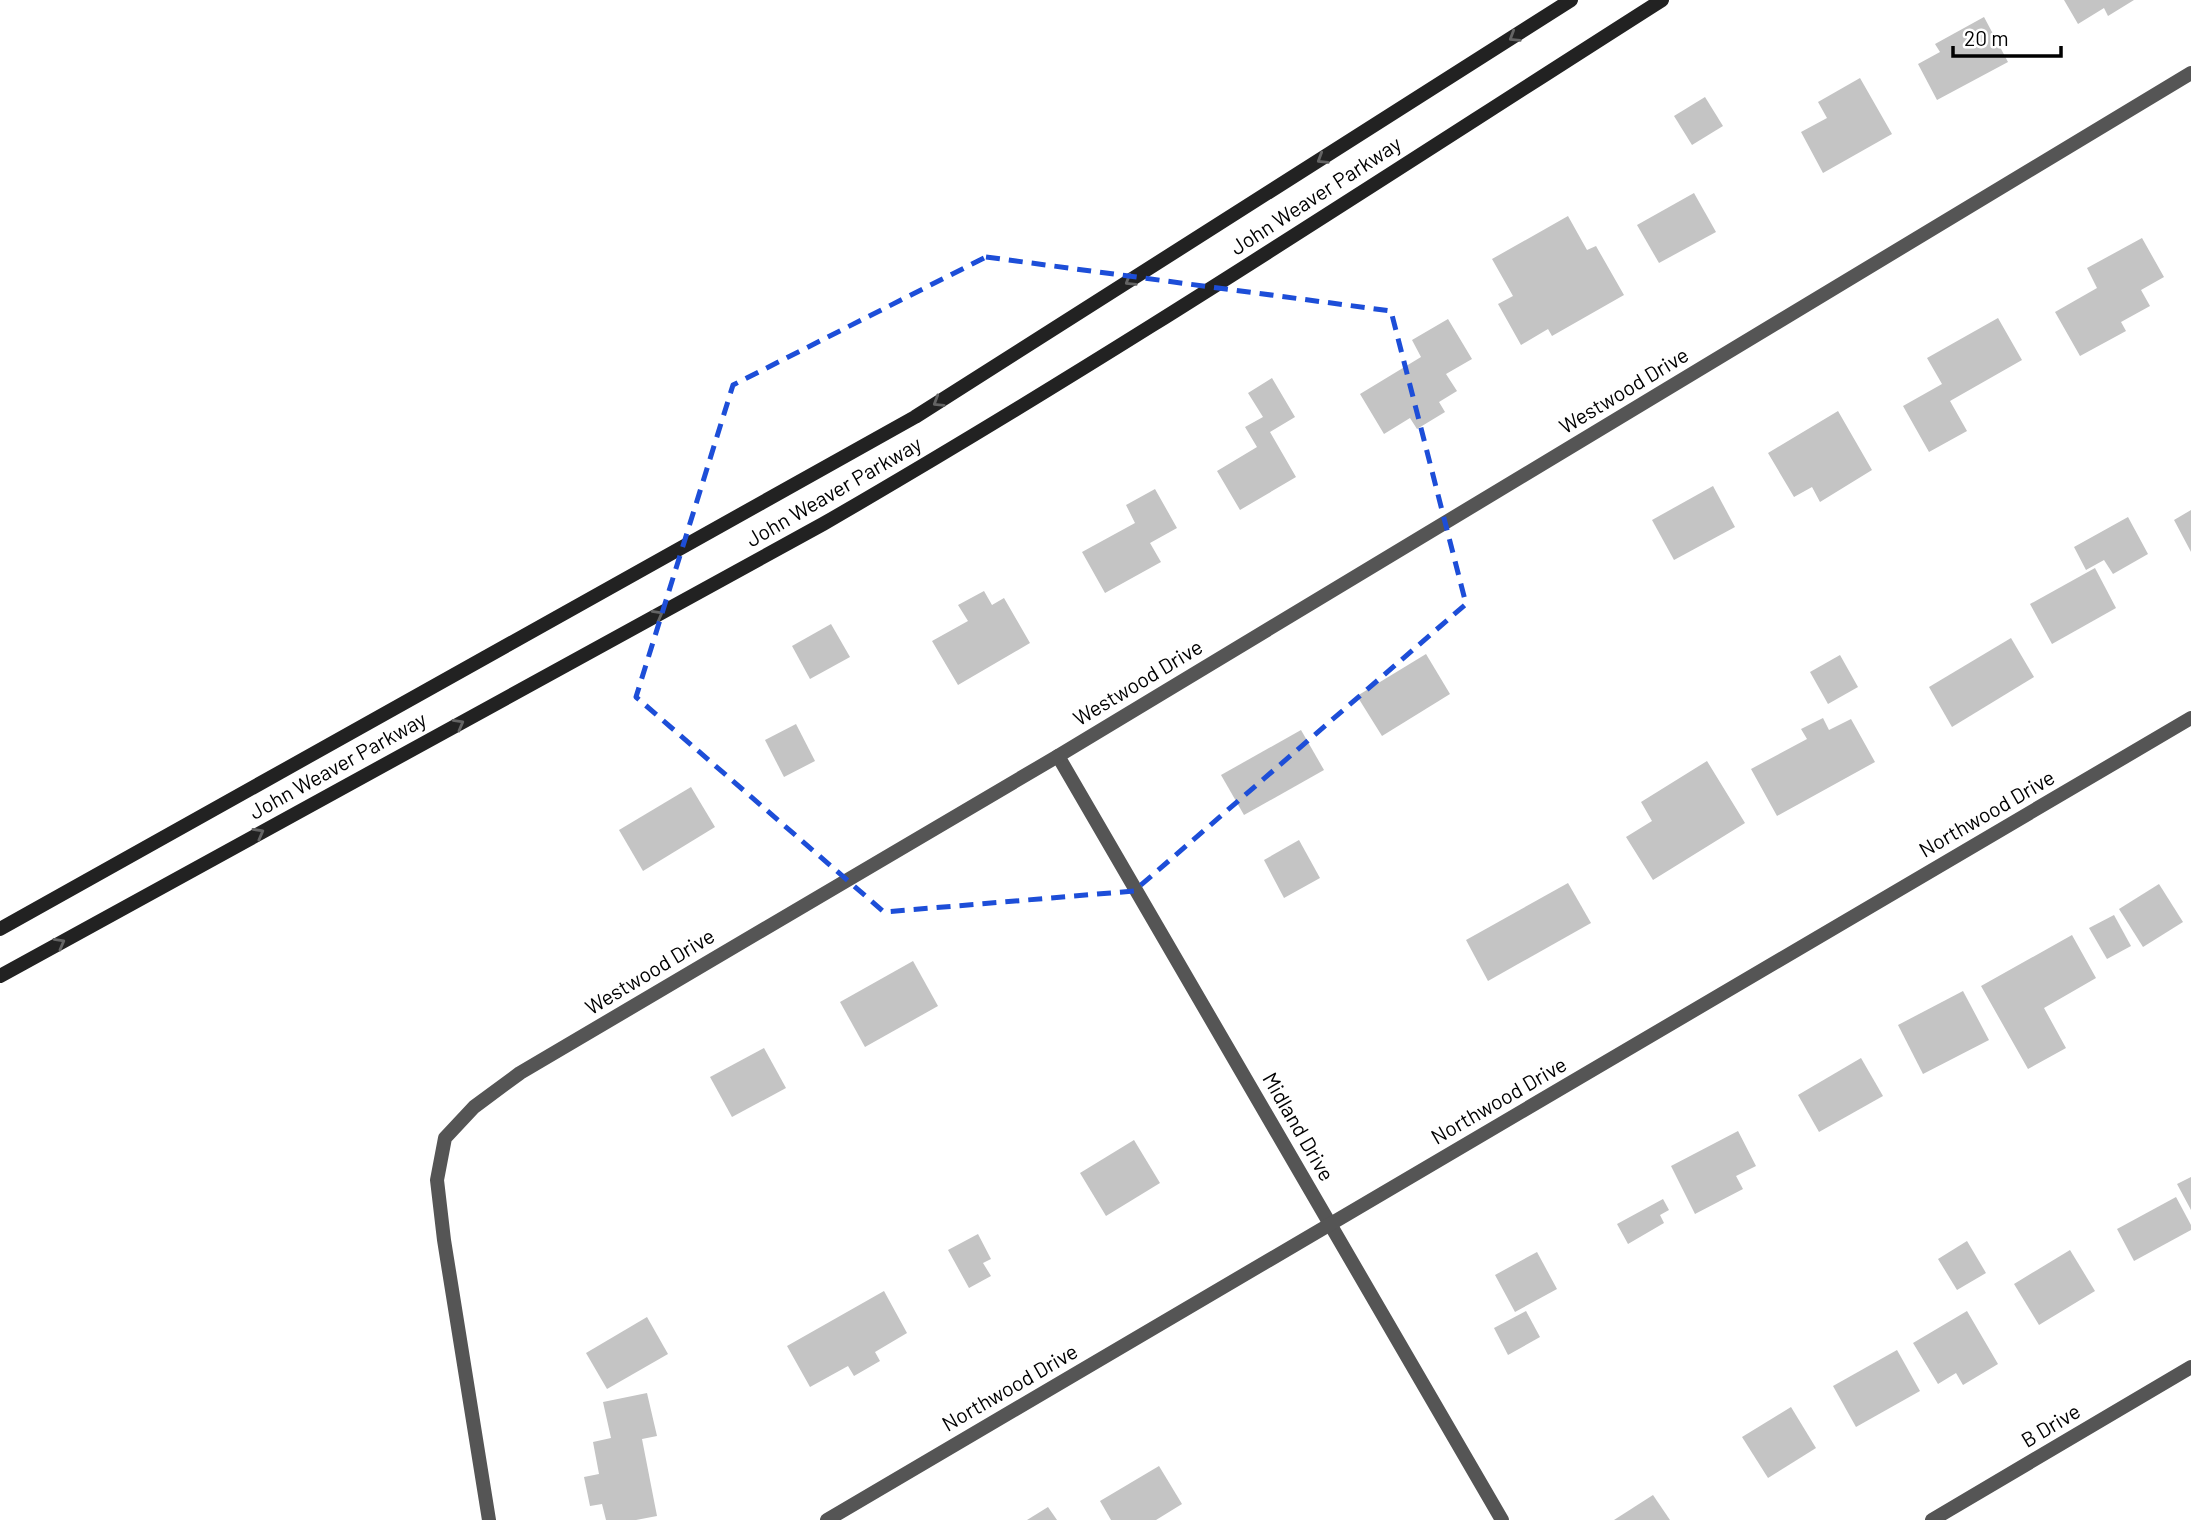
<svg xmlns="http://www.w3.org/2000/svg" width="2191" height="1520" font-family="Barlow,sans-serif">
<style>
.building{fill:#c4c4c4}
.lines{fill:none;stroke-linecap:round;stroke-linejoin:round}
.minor{stroke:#555;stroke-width:14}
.secondary{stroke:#222;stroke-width:14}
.oneway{stroke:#646464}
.marked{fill:none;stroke:#1d4ed8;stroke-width:5;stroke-dasharray:14 9;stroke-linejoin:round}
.labels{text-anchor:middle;stroke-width:5;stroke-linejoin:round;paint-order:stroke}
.street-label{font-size:21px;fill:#000;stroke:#fff}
</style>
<rect width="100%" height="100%" fill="#fff"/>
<g class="building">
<path d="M2064,0H2134L2108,16L2104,8L2078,24Z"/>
<path d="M1984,17L2008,62L1937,100L1918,64L1940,52L1935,44Z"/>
<path d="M1860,78L1892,134L1823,173L1801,132L1827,118L1818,102Z"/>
<path d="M1705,97L1723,126L1692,145L1674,116Z"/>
<path d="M1694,193L1716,232L1659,263L1637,225Z"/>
<path d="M1568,216L1587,250L1596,246L1624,295L1552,336L1548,329L1521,345L1498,304L1513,296L1492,259Z"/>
<path d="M2142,238L2164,277L2141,290L2150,306L2121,322L2126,331L2080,356L2055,312L2097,288L2087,268Z"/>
<path d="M1998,318L2022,360L1950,401L1967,431L1929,452L1903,406L1942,384L1927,358Z"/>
<path d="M1448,319L1472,359L1446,374L1457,391L1439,402L1445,412L1417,429L1410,418L1384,434L1360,394L1421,357L1412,340Z"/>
<path d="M1272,378L1295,417L1270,432L1296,477L1240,510L1217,471L1257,447L1245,427L1263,417L1248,393Z"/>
<path d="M1838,411L1872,470L1820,502L1812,487L1794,497L1768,453Z"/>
<path d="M1713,486L1735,527L1674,560L1652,520Z"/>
<path d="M1155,489L1177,528L1150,543L1161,562L1105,593L1082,552L1135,523L1126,505Z"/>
<path d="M2191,510V552L2174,520Z"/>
<path d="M2128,517L2148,554L2113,574L2104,560L2086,570L2074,547Z"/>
<path d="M2095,568L2116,608L2052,644L2030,604Z"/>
<path d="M984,591L992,605L1004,598L1030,643L958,685L932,641L968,621L958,605Z"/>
<path d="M831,624L850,657L810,679L792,646Z"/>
<path d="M2011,638L2034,677L1952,727L1929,687Z"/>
<path d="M1426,654L1450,694L1382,736L1357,696Z"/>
<path d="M1840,655L1858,687L1828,704L1810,672Z"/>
<path d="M1823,718L1829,730L1851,719L1875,762L1777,816L1751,769L1807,739L1801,729Z"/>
<path d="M796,724L815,761L784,777L765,740Z"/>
<path d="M1301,730L1324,770L1244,815L1221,775Z"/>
<path d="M1707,761L1745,823L1653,880L1626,837L1652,821L1641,802Z"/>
<path d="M691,787L715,827L643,871L619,830Z"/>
<path d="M1299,840L1320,878L1284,898L1264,860Z"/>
<path d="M1568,883L1591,923L1488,981L1466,940Z"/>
<path d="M2159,884L2183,922L2143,947L2119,909Z"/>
<path d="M2114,915L2131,946L2107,959L2089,928Z"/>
<path d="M2072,935L2096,978L2044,1008L2066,1048L2028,1069L1981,986Z"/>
<path d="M913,961L938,1006L865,1047L840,1002Z"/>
<path d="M1963,991L1989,1040L1923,1074L1898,1025Z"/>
<path d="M764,1048L786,1088L732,1117L710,1077Z"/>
<path d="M1861,1058L1883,1096L1819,1132L1798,1095Z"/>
<path d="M1738,1131L1756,1166L1736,1176L1743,1189L1695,1214L1671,1166Z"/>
<path d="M1134,1140L1160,1183L1106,1216L1080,1173Z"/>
<path d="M2191,1177V1210L2177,1184Z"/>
<path d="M2176,1197L2191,1225V1230L2134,1261L2117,1229Z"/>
<path d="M1663,1199L1669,1210L1660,1215L1664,1223L1628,1244L1617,1224Z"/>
<path d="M978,1234L991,1259L983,1263L991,1276L969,1288L948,1250Z"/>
<path d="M1967,1241L1986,1273L1957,1290L1938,1259Z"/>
<path d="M2070,1250L2095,1291L2039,1325L2014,1284Z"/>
<path d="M1537,1252L1557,1289L1515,1312L1495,1275Z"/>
<path d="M884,1291L907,1333L875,1352L880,1361L854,1376L848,1366L810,1387L787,1346Z"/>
<path d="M1526,1311L1540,1337L1508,1355L1494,1328Z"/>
<path d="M1967,1311L1998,1364L1963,1385L1956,1373L1938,1384L1913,1343Z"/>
<path d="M647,1317L668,1354L607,1389L586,1353Z"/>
<path d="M1897,1350L1920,1391L1856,1427L1833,1386Z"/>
<path d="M647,1393L657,1436L642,1439L657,1516L636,1520H606L602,1504L590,1506L584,1477L599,1474L593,1442L611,1438L603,1402Z"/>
<path d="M1791,1407L1816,1448L1768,1478L1742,1437Z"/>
<path d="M1159,1466L1182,1504L1156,1520H1111L1100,1501Z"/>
<path d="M1653,1495L1670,1520H1614Z"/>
<path d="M1048,1507L1057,1520H1027Z"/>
</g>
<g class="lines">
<g class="minor">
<path d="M1058,756L1502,1520"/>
<path d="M489,1520L444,1240L437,1180L445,1138L474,1107L520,1073L1058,756L2191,73"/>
<path d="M827,1520L2191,718"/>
<path d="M1932,1520L2191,1367"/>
</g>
<g class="secondary">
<path d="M0,929L915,417L1571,0"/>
<path d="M0,976L823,524C1109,359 1384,177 1662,0"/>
</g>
</g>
<defs><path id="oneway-chevron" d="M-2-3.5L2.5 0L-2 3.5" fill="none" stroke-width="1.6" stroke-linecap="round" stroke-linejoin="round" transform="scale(1.75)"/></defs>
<g class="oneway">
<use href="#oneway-chevron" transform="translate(1514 37) rotate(148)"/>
<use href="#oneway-chevron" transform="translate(1322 159) rotate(148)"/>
<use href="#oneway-chevron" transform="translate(1130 281) rotate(148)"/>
<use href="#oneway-chevron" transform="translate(938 402) rotate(148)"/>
<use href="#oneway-chevron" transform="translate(658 615) rotate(-29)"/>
<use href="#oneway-chevron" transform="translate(459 724) rotate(-29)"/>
<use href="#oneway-chevron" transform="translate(259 833) rotate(-29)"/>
<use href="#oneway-chevron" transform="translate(60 943) rotate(-29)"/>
</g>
<path class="marked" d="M986,257L1391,311L1466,604L1134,891L884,912L636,697L733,385Z"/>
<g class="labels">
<g class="street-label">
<text transform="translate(1316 196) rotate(-33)" y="7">John Weaver Parkway</text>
<text transform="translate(1624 391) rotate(-31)" y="7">Westwood Drive</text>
<text transform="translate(834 492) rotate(-30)" y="7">John Weaver Parkway</text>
<text transform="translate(1138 683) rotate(-31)" y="7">Westwood Drive</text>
<text transform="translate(338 766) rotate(-29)" y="7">John Weaver Parkway</text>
<text transform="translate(1987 814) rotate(-30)" y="7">Northwood Drive</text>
<text transform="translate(650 972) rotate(-31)" y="7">Westwood Drive</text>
<text transform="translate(1499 1101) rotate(-30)" y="7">Northwood Drive</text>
<text transform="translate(1298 1127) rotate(60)" y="7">Midland Drive</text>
<text transform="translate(1010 1388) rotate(-30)" y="7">Northwood Drive</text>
<text transform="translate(2051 1426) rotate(-31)" y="7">B Drive</text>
</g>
</g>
<path d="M1953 46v10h108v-10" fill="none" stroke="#000000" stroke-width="3.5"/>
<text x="1964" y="46" font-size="21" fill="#000000" stroke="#ffffff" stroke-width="5" paint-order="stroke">20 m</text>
</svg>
